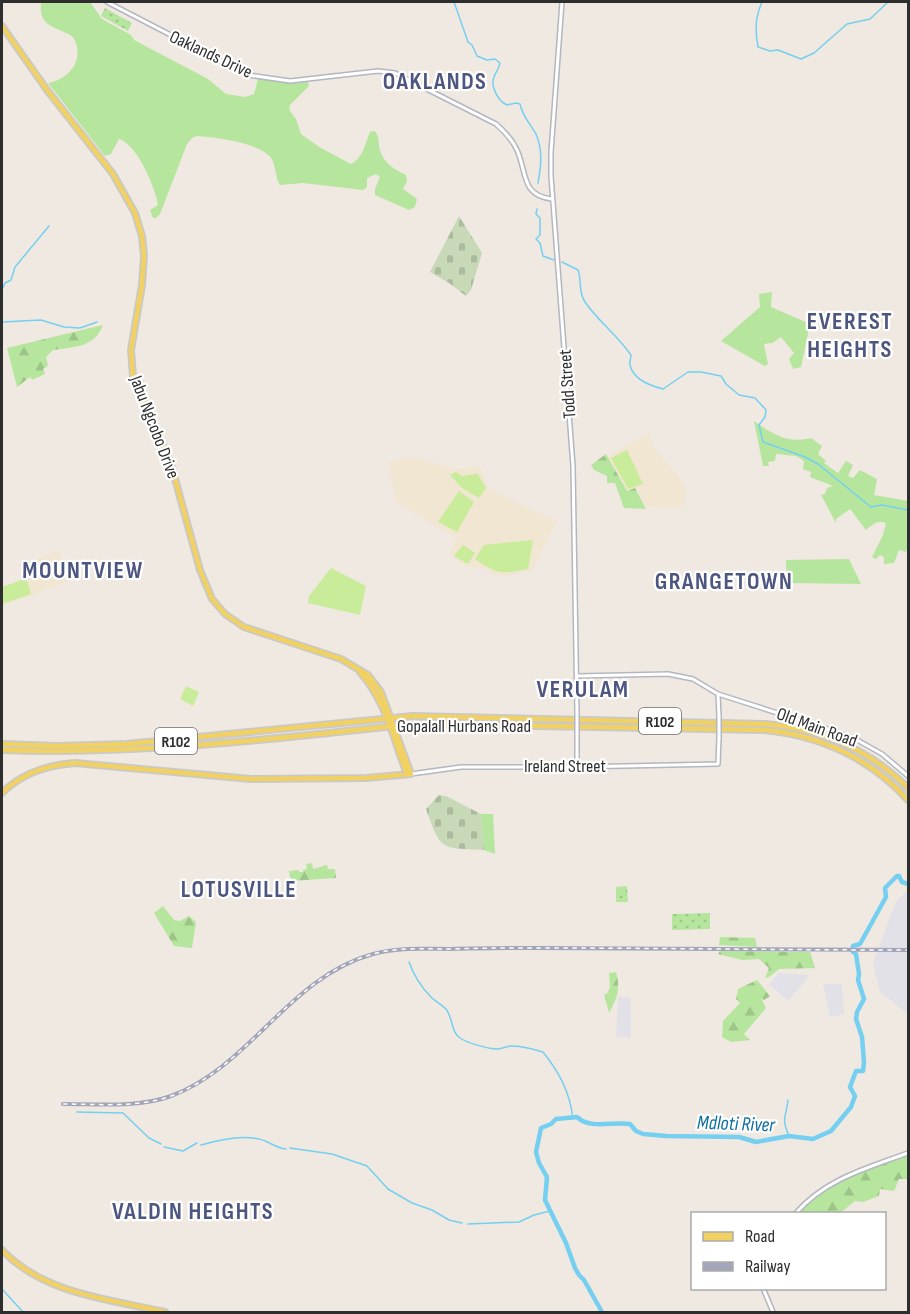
<svg xmlns="http://www.w3.org/2000/svg" width="910" height="1314" font-family="'Sofia Sans Condensed',sans-serif">
<style>
.industrial{fill:#e3e1e8}
.education{fill:#f0e6d1}
.grass{fill:#b6e59e}
.forest{fill:url(#forest-firs)}
.cemetery{fill:url(#cemetery-stones)}
.park{fill:url(#park-dots)}
.pitch{fill:#c9ec9a}
.lines{fill:none;stroke-linecap:round;stroke-linejoin:round}
.stream{stroke:#75cff0;stroke-width:1.5}
.river{stroke:#75cff0;stroke-width:4.5}
.minor-casing{stroke:#b4b7c1;stroke-width:6}
.major-casing{stroke:#c9c9c9;stroke-width:8}
.minor{stroke:#fff;stroke-width:3}
.major{stroke:#f2d163;stroke-width:4.5}
.rail-casing{stroke:#a3a6b8;stroke-width:4}
.rail{stroke:#fff;stroke-width:1.5;stroke-dasharray:4.5;stroke-linecap:butt}
.minor-bridge-casing{stroke:#b4b7c1;stroke-width:6;stroke-linecap:butt}
.minor-bridge{stroke:#fff;stroke-width:3}
.labels{text-anchor:middle;stroke-width:4.5;stroke-linejoin:round;paint-order:stroke}
.shield{fill:#fff;stroke:#6d6d6d;stroke-width:1.5}
.shield-label{font-size:16px;font-weight:bold;fill:#2e2e2e}
.street-label{font-size:18px;fill:#2e2e2e;stroke:#fff}
.water-label{font-size:20px;font-style:italic;fill:#0d6fa3;stroke:#fff}
.district-label{font-size:24px;font-weight:bold;letter-spacing:1.5px;fill:#4d5680;stroke:#fff}
</style>
<defs>
<pattern id="forest-firs" width="22" height="20" patternUnits="userSpaceOnUse" patternTransform="scale(1.5)"><rect width="22" height="20" fill="#b6e59e"/><path d="M5 1l3.5 6h-7zM16 11l3.5 6h-7z" fill="#9dc588"/></pattern>
<pattern id="cemetery-stones" width="16" height="16" patternUnits="userSpaceOnUse" patternTransform="scale(1.5)"><rect width="16" height="16" fill="#c8d9b8"/><path d="M2 7V4a2 2 0 0 1 4 0v3zM10 15v-3a2 2 0 0 1 4 0v3z" fill="#acbb9e"/></pattern>
<pattern id="park-dots" width="8" height="8" patternUnits="userSpaceOnUse" patternTransform="scale(1.5)"><rect width="8" height="8" fill="#b6e59e"/><path d="M2 2h.1M6 6h.1" fill="none" stroke="#9dc588" stroke-width="1.8" stroke-linecap="round"/></pattern>
</defs>
<rect width="100%" height="100%" fill="#efe9e1"/>
<g class="industrial">
<path d="M908,890V1014L880,992L873,963L896,902Z"/>
<path d="M779,973L808,975L807,979L788,1001L769,984Z"/>
<path d="M823,984H842L844,1014L830,1017Z"/>
<path d="M618,997L631,998V1038L616,1037Z"/>
</g>
<g class="education">
<path d="M650,433L653,447L683,482L685,491V504L679,508L646,507L636,488L627,491L608,456Z"/>
<path d="M416,458L457,469L478,466L481,469L489,490L557,521L532,571L496,577L483,568L467,567L449,556L457,539L396,502L388,461Z"/>
<path d="M53,552H59L64,564L75,562L82,575L25,598L2,605V587L25,578L23,568L25,565Z"/>
</g>
<g class="grass">
<path d="M41,2H90L102,19L131,35L134,40L208,79L226,94L245,97L254,94L258,79L287,83L308,82L309,85L307,88L289,106L290,111L296,119L301,134L319,147L351,164C363,158 365,144 370,132L375,131C378,136 379,139 379,146C382,162 392,168 406,175L407,181L403,189L417,199L415,207L409,210L375,195V189L380,177L376,174L367,178V187L363,190L303,183L280,185L278,182C276,175 275,164 271,158C261,143 214,137 197,136L192,138L187,144L160,214L156,218H153L150,210L158,205C155,187 137,144 119,139L111,154L105,156L48,83C70,79 86,58 73,37C56,26 38,28 41,2Z"/>
<path d="M772,292L771,307L810,324L801,367L793,369L789,359L794,353L781,337L772,343L764,344L768,364L765,366L721,341L760,307L759,294Z"/>
<path d="M754,421C773,434 787,444 811,438L822,446L818,454L826,461L824,463L838,473L846,461L853,465L848,476L853,478L860,470L877,479L874,495L908,501V545L906,552L899,550L894,563L884,564V557L880,555L876,559L872,557L883,535L886,523C877,520 873,524 866,530L850,509L836,519V523L821,495L825,494L827,488L833,486L810,477L811,472L803,469L804,461L796,456L776,454L775,461L768,462L769,466H763Z"/>
<path d="M849,559L861,584L787,583L786,560Z"/>
<path d="M481,814H493L495,854L484,850Z"/>
</g>
<g class="forest">
<path d="M103,325C95,347 75,347 53,350L46,357L48,366L43,369L45,374L32,380L30,377L17,387L7,348Z"/>
<path d="M606,454L627,491L635,488L646,509L624,508L615,483H607V476L594,470L591,465Z"/>
<path d="M312,863L313,869L327,865L328,869H335L336,878L291,881L289,871L299,870V872H303V870L307,869L306,864Z"/>
<path d="M163,906L174,920L180,921L189,916L196,922L192,948L174,946L154,913Z"/>
<path d="M720,937L755,938L757,947L719,945Z"/>
<path d="M720,951L810,952L815,968L779,969L769,977L765,978L769,968L759,959L742,960L718,954Z"/>
<path d="M616,972C621,989 617,998 609,1013L604,994H607L610,987L609,973Z"/>
<path d="M757,980L770,996L764,1000L761,998L766,1008L744,1034L750,1040L731,1042L722,1037L723,1021L740,1003L736,999L738,989Z"/>
<path d="M908,1156V1179H899L894,1191L880,1189L879,1196L863,1202L855,1201L840,1213H800C827,1182 869,1167 908,1156Z"/>
</g>
<g class="cemetery">
<path d="M459,216L482,253L471,290L466,296L449,283L430,272Z"/>
<path d="M439,795L446,796L481,814L484,850C440,848 441,851 426,809Z"/>
</g>
<g class="park">
<path d="M105,8L132,23L128,31L101,16Z"/>
<path d="M627,886L628,902H616V887Z"/>
<path d="M710,913V929L672,930V914Z"/>
</g>
<g class="pitch">
<path d="M627,450L643,484L628,489L611,458Z"/>
<path d="M456,472L462,476L478,474L486,488L479,498L462,488L450,475Z"/>
<path d="M459,491L474,502L457,532L438,522Z"/>
<path d="M533,540L528,569C500,574 499,575 475,559L484,545Z"/>
<path d="M463,545L475,553L468,564L454,556Z"/>
<path d="M331,568L366,586L360,615L308,603L309,596Z"/>
<path d="M22,580L27,581L31,594L2,604V587Z"/>
<path d="M186,686L199,692L193,706L180,699Z"/>
</g>
<g class="lines">
<g class="stream">
<path d="M454,2L468,42L472,45L477,56L487,60L495,59L500,63C499,69 496,71 494,77C490,86 498,101 507,105L516,103L520,104C523,118 530,123 536,134C543,150 541,167 538,183"/>
<path d="M762,2C755,18 755,30 758,47L770,51L778,50L801,59L814,53L847,24L870,19L888,2"/>
<path d="M537,209L536,214L540,218V235L536,239L540,243L543,256L554,260"/>
<path d="M562,262L578,270C582,281 578,292 585,302C598,321 618,336 631,355C631,358 629,362 630,365C633,379 651,386 663,389L688,372H701L721,376L726,384L739,395L755,398L766,410L765,417L759,425L763,442L805,457L818,464L871,507L882,505L908,510"/>
<path d="M2,290L5,283L11,280L15,267L49,226"/>
<path d="M2,322L41,320L64,327L80,328L97,322"/>
<path d="M409,962C414,976 421,987 431,997C436,1002 442,1005 446,1009C453,1018 451,1032 460,1038C467,1043 489,1049 497,1049C501,1049 506,1047 510,1046C521,1045 532,1049 543,1052C559,1072 570,1092 573,1119"/>
<path d="M788,1100C786,1118 781,1118 789,1136"/>
<path d="M77,1112L123,1113L149,1138L161,1144"/>
<path d="M201,1145C218,1140 242,1135 259,1139C269,1141 275,1148 286,1149"/>
<path d="M164,1147L183,1151L197,1143"/>
<path d="M290,1148L332,1154L367,1166L388,1189L412,1203L432,1210L449,1220L462,1223"/>
<path d="M468,1224L519,1222L534,1215L550,1211"/>
<path d="M2,1289L23,1312"/>
</g>
<path class="river" d="M602,1312L584,1280L579,1275L575,1268L566,1243L545,1200L547,1177L539,1163L536,1152L541,1128L551,1124L556,1119L577,1117C591,1130 613,1121 630,1124L636,1131L643,1134L666,1136L739,1137L756,1142L789,1136L813,1139L831,1131L851,1107L855,1096L850,1087L856,1071H863L864,1062L862,1037L856,1019L857,1012L864,999L858,980L859,974L856,954L853,952V946L860,944L886,897L885,888L897,876H899L902,882L908,884"/>
<g class="minor-casing">
<g id="minor">
<path d="M107,2L248,75L290,81L378,71L395,73L496,124C504,131 512,139 517,150C527,172 521,196 552,199"/>
<path d="M562,2L551,152V176L573,466L577,713"/>
<path d="M578,676L668,674L693,679L718,694L837,732L859,741L882,754L908,776"/>
<path d="M718,694L719,717"/>
<path d="M577,767V734"/>
<path d="M411,774L461,767H577L718,764L719,738"/>
<path d="M795,1214C825,1179 867,1168 908,1153"/>
<path d="M763,1288L773,1312"/>
</g>
</g>
<g class="major-casing">
<g id="major">
<path d="M2,26L47,90L113,174L135,213L142,236L144,256L142,285L131,350L133,376L171,464L200,570L212,599L225,614L244,627L341,659L368,675L381,692L411,774L366,778L251,779L75,763C47,765 22,773 2,793"/>
<path d="M360,672C386,701 393,738 407,774"/>
<path d="M2,744L56,746L127,744L413,716L766,724C820,729 869,749 908,788"/>
<path d="M2,750C133,755 263,740 394,726L430,724L764,730C820,735 871,759 908,800"/>
<path d="M2,1250C44,1294 108,1299 165,1312"/>
</g>
</g>
<use href="#minor" class="minor"/>
<use href="#major" class="major"/>
<g class="rail-casing">
<path id="rail" d="M63,1104C98,1104 138,1108 171,1096C250,1067 289,977 373,954C398,947 424,949 450,949C479,948 507,948 536,948C660,948 784,950 908,950"/>
</g>
<use href="#rail" class="rail"/>
<g class="minor-bridge-casing">
<g id="minor-bridge">
<path d="M577,734V713"/>
<path d="M719,738V717"/>
</g>
</g>
<use href="#minor-bridge" class="minor-bridge"/>
</g>
<g class="labels">
<g class="shield">
<rect x="639" y="708" width="42" height="26" rx="4.5"/>
<rect x="155" y="728" width="42" height="26" rx="4.5"/>
</g>
<g class="shield-label">
<text x="660" y="727">R102</text>
<text x="176" y="747">R102</text>
</g>
<g class="street-label">
<text transform="translate(211 54) rotate(25)" y="6">Oaklands Drive</text>
<text transform="translate(567 384) rotate(-94)" y="6">Todd Street</text>
<text transform="translate(155 427) rotate(69)" y="6">Jabu Ngcobo Drive</text>
<text x="464" y="732">Gopalall Hurbans Road</text>
<text transform="translate(817 727) rotate(20)" y="6">Old Main Road</text>
<text x="565" y="772">Ireland Street</text>
</g>
<g class="water-label">
<text transform="translate(736 1123) rotate(2)" y="7">Mdloti River</text>
</g>
<g class="district-label">
<text x="435" y="89">OAKLANDS</text>
<text x="850" y="329">EVEREST<tspan x="850" dy="28">HEIGHTS</tspan></text>
<text x="83" y="578">MOUNTVIEW</text>
<text x="724" y="589">GRANGETOWN</text>
<text x="583" y="697">VERULAM</text>
<text x="239" y="897">LOTUSVILLE</text>
<text x="193" y="1219">VALDIN HEIGHTS</text>
</g>
</g>
<rect width="910" height="1314" fill="none" stroke="#2e2e2e" stroke-width="6"/>
<rect x="691" y="1212" width="195" height="78" fill="#ffffff" stroke="#ababab" stroke-width="1.5"/>
<rect x="703" y="1232" width="30" height="9" fill="#f2d163" stroke="#ababab" stroke-width="1.5"/>
<text x="745" y="1242" font-size="18" fill="#2e2e2e">Road</text>
<rect x="703" y="1262" width="30" height="9" fill="#a3a6b8" stroke="#ababab" stroke-width="1.5"/>
<text x="745" y="1272" font-size="18" fill="#2e2e2e">Railway</text>
</svg>
